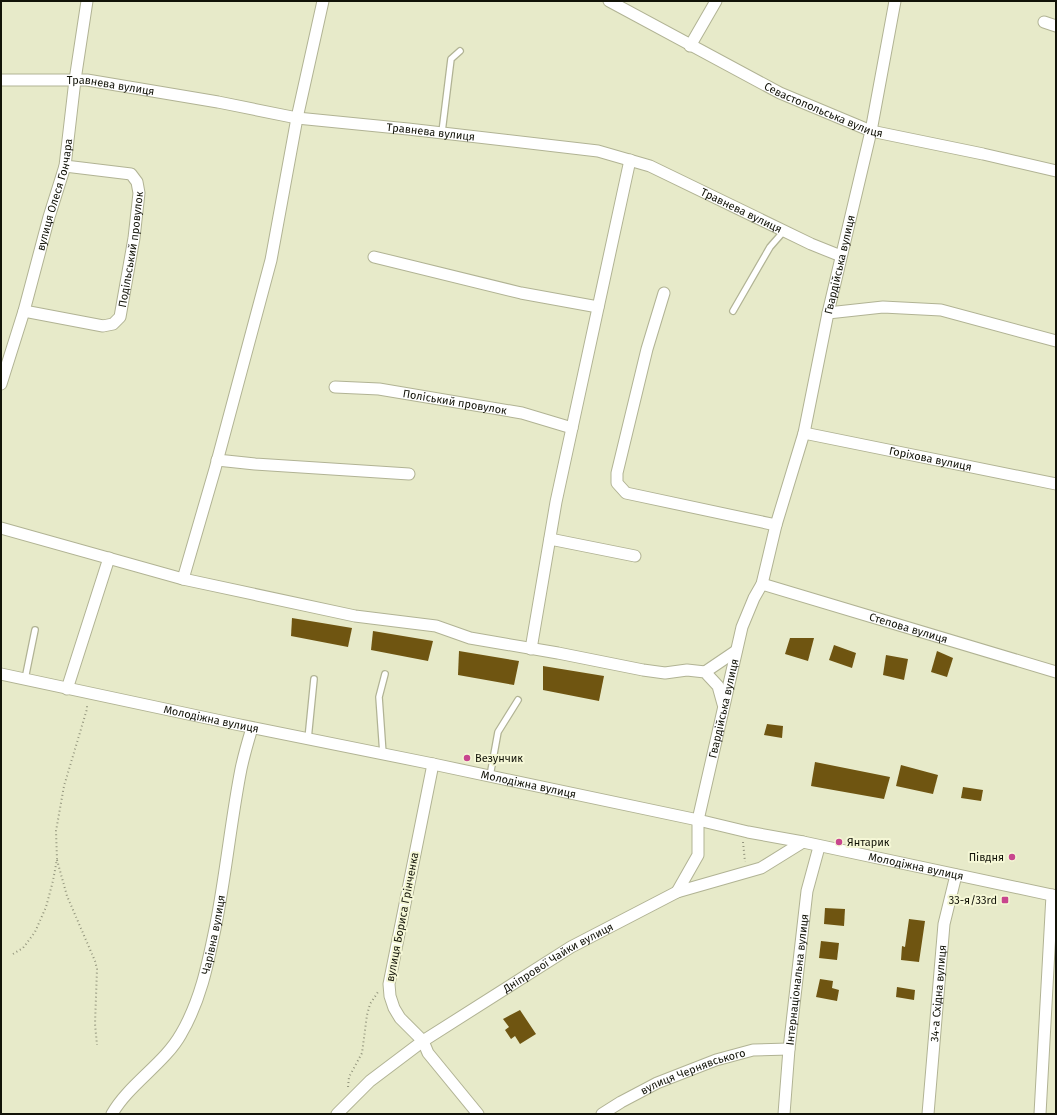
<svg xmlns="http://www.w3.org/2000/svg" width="1057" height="1115" font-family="'Fira Sans',sans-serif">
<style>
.building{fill:#6f5511}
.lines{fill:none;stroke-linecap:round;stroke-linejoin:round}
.service-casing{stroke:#b1b394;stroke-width:8}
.minor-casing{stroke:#b1b394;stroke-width:13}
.path{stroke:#94967e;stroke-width:2;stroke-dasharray:1 3;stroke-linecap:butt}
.service{stroke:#fff;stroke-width:5.5}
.minor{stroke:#fff;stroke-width:11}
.poi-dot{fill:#c8468e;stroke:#f5f7d6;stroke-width:1.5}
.labels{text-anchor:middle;stroke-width:4;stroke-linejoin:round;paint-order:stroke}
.street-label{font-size:11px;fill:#121308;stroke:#f5f7d6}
.poi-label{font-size:11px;fill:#121308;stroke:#f5f7d6;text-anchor:start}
</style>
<rect width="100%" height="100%" fill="#e7eac9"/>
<g class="building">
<path d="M292,618L352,628L348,647L291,636Z"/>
<path d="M373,631L433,641L428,661L371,650Z"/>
<path d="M790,638H814L808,661L785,654Z"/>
<path d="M834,645L856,653L852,668L829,660Z"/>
<path d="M459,651L519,661L514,685L458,675Z"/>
<path d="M937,651L953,658L947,677L931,672Z"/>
<path d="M886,655L908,659L904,680L883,675Z"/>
<path d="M543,666L604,676L599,701L543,690Z"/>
<path d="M767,724L783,726L782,738L764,735Z"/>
<path d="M815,762L890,777L884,799L811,786Z"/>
<path d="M901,765L938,775L933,794L896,786Z"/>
<path d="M963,787L983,790L981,801L961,798Z"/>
<path d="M825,908L845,909L844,926L824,924Z"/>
<path d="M909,919L925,921L919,962L901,960L902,946L905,947Z"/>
<path d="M821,941L839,943L837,960L819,958Z"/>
<path d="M820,979L833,981L832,988L839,990L837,1001L816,997Z"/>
<path d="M897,987L915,990L914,1000L896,997Z"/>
<path d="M520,1010L536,1034L520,1044L515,1036L511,1039L505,1030L509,1027L503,1019Z"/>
</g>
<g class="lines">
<g class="service-casing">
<g id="service">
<path d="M442,132L451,59L460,51"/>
<path d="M733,311L770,247L784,231"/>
<path d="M25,679L35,630"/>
<path d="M308,739L314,679"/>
<path d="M383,754L379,697L385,674"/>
<path d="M490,776L498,732L518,700"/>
</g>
</g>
<g class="minor-casing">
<g id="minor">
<path id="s1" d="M609,1L780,93L871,131L983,154L1056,171"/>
<path d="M1044,22L1056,26"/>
<path d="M690,46L716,1"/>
<path id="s2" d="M1,80H87L218,102L297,118L408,129L598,151L650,166L811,244L841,256"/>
<path d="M374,257L521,293L598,307"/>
<path d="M664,293L647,349L617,473V483L626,493L776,525"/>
<path id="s3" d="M24,311L103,326L113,324L120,317L134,238L139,193L137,182L131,174L65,166"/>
<path d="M828,313L883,307L941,310L1056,341"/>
<path id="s4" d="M1,384L24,311L49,217L65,166L75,80L87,1"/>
<path id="s5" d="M335,387L379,389L522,413L572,428"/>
<path id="s6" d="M804,433L1056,484"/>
<path d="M217,460L255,464L409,474"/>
<path d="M1,528L183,579L355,616L436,626L470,638L558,653L643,670L665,673L687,670L705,672L718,686L723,704"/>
<path d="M550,539L635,556"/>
<path d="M183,579L215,469L271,260L297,118L323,1"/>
<path id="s7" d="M762,584L1056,672"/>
<path d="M531,649L556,502L630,160"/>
<path d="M705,672L736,651"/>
<path id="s8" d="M1,674L235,724L433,764L698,820L748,832L803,842L1056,896"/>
<path d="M67,689L109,558"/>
<path d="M433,764L389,984L390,996L394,1008L400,1018L423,1041L428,1053L478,1114"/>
<path id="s9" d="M677,892L698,855V820L742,627L754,598L762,584L776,525L804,433L828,313L871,131L895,1"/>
<path id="s10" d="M112,1114C128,1085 165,1063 181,1034C201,1000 208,963 216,924C226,873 231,820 241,769C244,755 248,741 252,728"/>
<path id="s11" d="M337,1114L370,1081L423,1041L571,947L677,892L761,868L803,842"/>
<path id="s12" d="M602,1114L621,1102L657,1083L716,1060L753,1050L789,1049"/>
<path id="s13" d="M784,1114L789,1049L807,891L819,847"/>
<path id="s14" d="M928,1114L944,924L956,875"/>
<path d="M1040,1114L1052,895"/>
</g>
</g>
<g class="path">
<path d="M743,842L745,862"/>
<path d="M57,860L67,896L95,961L97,969L95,1024L97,1045"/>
<path d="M13,954L23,948L35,932L46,907L53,881L57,859L56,831L64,786L87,709V704"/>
<path d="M348,1087L349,1077L362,1053L367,1015L370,1004L378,992"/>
</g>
<use href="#service" class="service"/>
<use href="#minor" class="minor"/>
</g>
<g class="poi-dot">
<circle cx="467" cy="758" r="4"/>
<circle cx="839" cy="842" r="4"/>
<circle cx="1012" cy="857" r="4"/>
<rect x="1001" y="896" width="8" height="8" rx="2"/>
</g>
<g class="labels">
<g class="street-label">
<text dy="4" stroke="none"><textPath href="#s2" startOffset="110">Травнева вулиця</textPath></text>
<text dy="4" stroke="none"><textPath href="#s1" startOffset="241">Севастопольська вулиця</textPath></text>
<text dy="4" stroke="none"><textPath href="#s2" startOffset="434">Травнева вулиця</textPath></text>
<text dy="4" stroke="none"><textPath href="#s4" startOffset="197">вулиця Олеся Гончара</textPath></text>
<text dy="4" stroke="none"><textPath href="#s2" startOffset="758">Травнева вулиця</textPath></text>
<text dy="4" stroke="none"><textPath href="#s3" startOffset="169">Подільський провулок</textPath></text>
<text dy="4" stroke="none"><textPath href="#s9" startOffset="652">Гвардійська вулиця</textPath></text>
<text dy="4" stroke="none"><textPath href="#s5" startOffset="121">Поліський провулок</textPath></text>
<text dy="4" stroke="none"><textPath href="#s6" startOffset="129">Горіхова вулиця</textPath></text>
<text dy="4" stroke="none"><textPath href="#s7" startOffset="153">Степова вулиця</textPath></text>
<text dy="4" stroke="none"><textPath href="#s9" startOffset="192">Гвардійська вулиця</textPath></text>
<text dy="4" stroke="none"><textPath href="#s8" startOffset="215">Молодіжна вулиця</textPath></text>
<text dy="4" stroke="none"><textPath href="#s8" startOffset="539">Молодіжна вулиця</textPath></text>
<text dy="4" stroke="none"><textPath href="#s8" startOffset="935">Молодіжна вулиця</textPath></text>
<text transform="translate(402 917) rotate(-79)" y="4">вулиця Бориса Грінченка</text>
<text dy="4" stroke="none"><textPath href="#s10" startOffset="211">Чарівна вулиця</textPath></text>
<text dy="4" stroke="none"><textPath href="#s11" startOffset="272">Дніпрової Чайки вулиця</textPath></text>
<text dy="4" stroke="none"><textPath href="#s13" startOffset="135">Інтернаціональна вулиця</textPath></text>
<text dy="4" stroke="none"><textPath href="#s14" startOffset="121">34-а Східна вулиця</textPath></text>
<text dy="4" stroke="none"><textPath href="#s12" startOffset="101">вулиця Чернявського</textPath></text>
</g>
<g class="poi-label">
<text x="475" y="762">Везунчик</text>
<text x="847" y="846">Янтарик</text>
<text x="1004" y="861" text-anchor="end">Півдня</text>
<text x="997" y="904" text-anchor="end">33-я/33rd</text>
</g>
</g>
<rect width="1057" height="1115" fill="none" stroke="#121308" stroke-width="4"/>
</svg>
